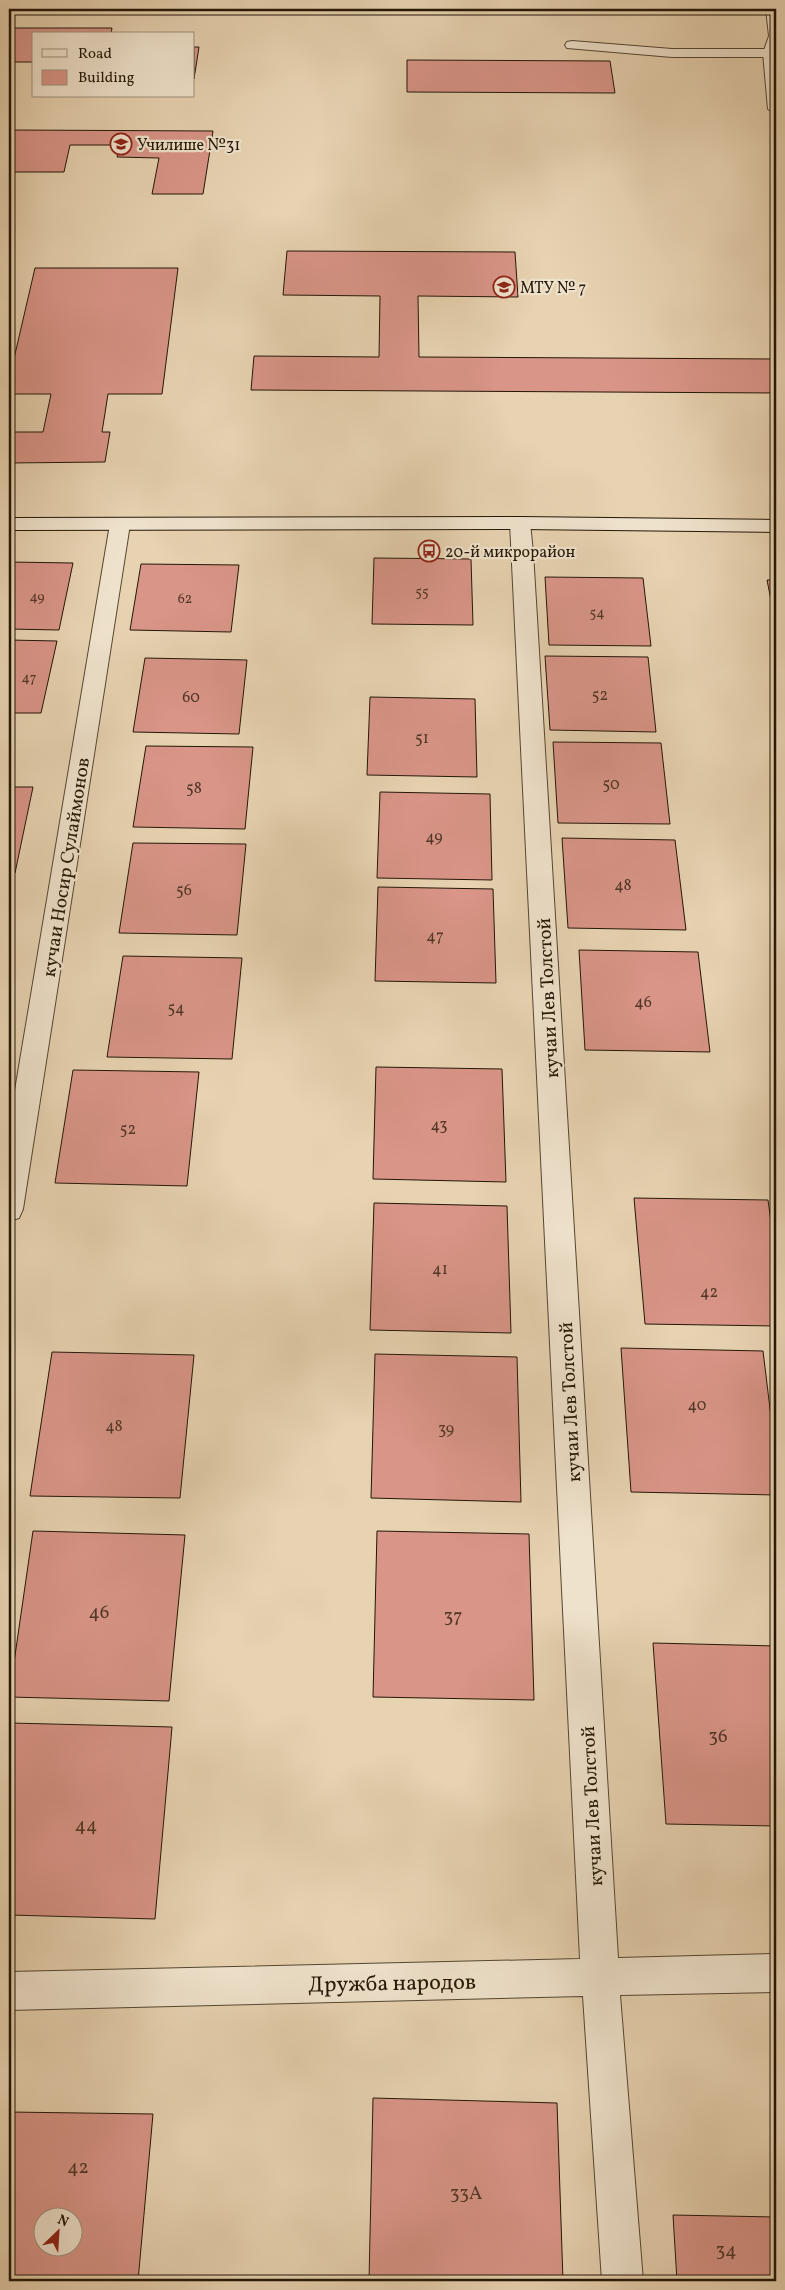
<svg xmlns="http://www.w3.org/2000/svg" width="785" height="2290" font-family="Vollkorn,serif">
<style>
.building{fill:#d99588;stroke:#231706;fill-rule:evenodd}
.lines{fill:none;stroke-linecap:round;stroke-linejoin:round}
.service-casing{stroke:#544631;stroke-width:2}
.minor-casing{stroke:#544631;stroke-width:2}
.secondary-casing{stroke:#231706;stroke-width:2}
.service{fill:#efe2cc;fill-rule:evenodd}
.minor{fill:#efe2cc;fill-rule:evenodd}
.secondary{fill:#efe2cc;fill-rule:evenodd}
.labels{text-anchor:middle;stroke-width:4.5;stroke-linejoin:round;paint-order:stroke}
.far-number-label{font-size:14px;fill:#503626}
.far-poi-label{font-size:16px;fill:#231706;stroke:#efe2cc;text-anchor:start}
.number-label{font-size:16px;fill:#503626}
.street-label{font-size:19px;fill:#231706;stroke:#efe2cc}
.near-number-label{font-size:19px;fill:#503626}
.near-street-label{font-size:22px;fill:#231706;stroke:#efe2cc}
</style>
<rect width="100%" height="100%" fill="#e7d2b1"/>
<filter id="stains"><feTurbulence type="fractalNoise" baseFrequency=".004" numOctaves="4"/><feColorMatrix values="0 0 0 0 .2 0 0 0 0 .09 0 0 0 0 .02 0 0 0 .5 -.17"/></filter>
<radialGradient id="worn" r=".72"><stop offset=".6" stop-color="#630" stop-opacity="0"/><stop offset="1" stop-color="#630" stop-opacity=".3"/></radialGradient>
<g class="building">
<path d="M9,28H112L111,34H34V62H9Z"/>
<path d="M194,47H199L194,79Z"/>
<path d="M407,60L610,61L615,93L407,92Z"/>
<path d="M14,130L213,131L203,194H152L159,158L117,157L120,145H70L64,172H9V148Z"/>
<path d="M287,251L515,252L518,297L418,296L419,357L776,359V393L251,390L254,356L379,357L380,296L283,295Z"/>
<path d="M35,268H178L162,394H108L102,432H110L105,462L9,463V432H43L51,394H9V380Z"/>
<path d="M374,558L471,559L473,625L372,624Z"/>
<path d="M9,562L73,563L59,630L9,629Z"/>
<path d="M141,564L239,565L231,632L130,630Z"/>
<path d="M545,577L643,578L651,646L549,645Z"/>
<path d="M767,580H776V625Z"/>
<path d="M9,640L57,641L41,713H9Z"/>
<path d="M545,656L648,657L656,732L550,730Z"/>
<path d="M145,658L247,660L239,734L133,732Z"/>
<path d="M370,697L475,699L477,777L367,775Z"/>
<path d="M553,742L661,743L670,824L558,823Z"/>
<path d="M146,746L253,747L245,829L133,827Z"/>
<path d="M9,787H33L15,873H9Z"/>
<path d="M380,792L490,794L492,880L377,878Z"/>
<path d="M562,838L675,840L686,930L568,928Z"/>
<path d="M133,843L246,844L237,935L119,933Z"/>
<path d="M378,887L493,889L496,983L375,981Z"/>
<path d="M579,950L698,952L710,1052L585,1050Z"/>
<path d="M123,956L242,958L232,1059L107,1057Z"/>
<path d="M376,1067L502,1069L506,1182L373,1179Z"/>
<path d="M73,1070L199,1072L187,1186L55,1183Z"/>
<path d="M634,1198L768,1200L776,1258V1326L645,1324Z"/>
<path d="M374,1203L507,1206L511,1333L370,1330Z"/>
<path d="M621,1348L763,1351L776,1458V1495L631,1492Z"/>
<path d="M52,1352L194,1355L180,1498L30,1496Z"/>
<path d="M375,1354L517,1357L521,1502L371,1498Z"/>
<path d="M33,1531L185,1535L169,1701L9,1697Z"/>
<path d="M377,1531L529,1534L534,1700L373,1697Z"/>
<path d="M653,1643L776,1646V1826L666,1824Z"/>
<path d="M10,1723L172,1727L155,1919L9,1915Z"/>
<path d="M373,2098L557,2103L563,2281H369Z"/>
<path d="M9,2112L153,2114L138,2281H9ZM42,2218H72V2248H42Z"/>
<path d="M673,2215L776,2217V2281H677Z"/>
</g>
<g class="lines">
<g class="service-casing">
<path id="service" d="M766,9H776V114L768,109L763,53L769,36Z"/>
</g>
<g class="minor-casing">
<g id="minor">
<path d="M572,41L672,49H770L775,50L776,54L770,57H672L567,48L565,45L567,42Z"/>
<path d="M520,517L527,519L530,523L533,552L618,1958L776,1954V1992L620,1995L643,2281H602L583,1996L9,2010V1972L580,1959L510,523L513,519Z"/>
<path d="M120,518L127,520L130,524L23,1209L19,1218L9,1221V1126L110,524L113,520Z"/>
</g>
</g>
<g class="secondary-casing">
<path id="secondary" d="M520,517L776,520V532L520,529L9,530V518Z"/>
</g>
<use href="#service" class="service"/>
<use href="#minor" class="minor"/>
<use href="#secondary" class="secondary"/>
</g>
<defs>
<g id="university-ring" transform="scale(1.125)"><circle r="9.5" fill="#efe2cc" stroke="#8f2418" stroke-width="1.5"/><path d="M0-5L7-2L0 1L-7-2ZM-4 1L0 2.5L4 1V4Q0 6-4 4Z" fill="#8f2418"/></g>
<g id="bus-ring" transform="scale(1.125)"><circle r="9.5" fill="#efe2cc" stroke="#8f2418" stroke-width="1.5"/><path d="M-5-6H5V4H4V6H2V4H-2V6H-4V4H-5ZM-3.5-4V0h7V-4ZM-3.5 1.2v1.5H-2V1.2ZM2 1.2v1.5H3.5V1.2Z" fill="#8f2418"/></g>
</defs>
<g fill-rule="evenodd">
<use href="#university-ring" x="121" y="144"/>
<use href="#university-ring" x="504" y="287"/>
<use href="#bus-ring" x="429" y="551"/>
</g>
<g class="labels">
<g class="far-number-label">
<text x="422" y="596">55</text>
<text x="37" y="601">49</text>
<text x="185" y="603">62</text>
<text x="597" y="617">54</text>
<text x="29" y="682">47</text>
</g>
<g class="far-poi-label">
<text x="137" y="150">Училише №31</text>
<text x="520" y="293">МТУ № 7</text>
<text x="445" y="557">20-й микрорайон</text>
</g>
<g class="number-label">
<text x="600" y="700">52</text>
<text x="191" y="702">60</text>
<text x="422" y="743">51</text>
<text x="611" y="789">50</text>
<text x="194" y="793">58</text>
<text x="434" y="842">49</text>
<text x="623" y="890">48</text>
<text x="184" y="895">56</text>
<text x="435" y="941">47</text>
<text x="643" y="1007">46</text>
<text x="176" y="1013">54</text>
<text x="439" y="1130">43</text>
<text x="128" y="1134">52</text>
<text x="440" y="1274">41</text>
<text x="709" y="1297">42</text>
<text x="697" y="1410">40</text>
<text x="114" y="1431">48</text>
<text x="446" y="1434">39</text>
</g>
<g class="street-label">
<text transform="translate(65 867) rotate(-81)" y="7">кучаи Носир Сулаймонов</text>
<text transform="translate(547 998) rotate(-93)" y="7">кучаи Лев Толстой</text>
<text transform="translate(569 1402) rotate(-93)" y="7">кучаи Лев Толстой</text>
<text transform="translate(591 1806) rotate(-93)" y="7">кучаи Лев Толстой</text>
</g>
<g class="near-number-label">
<text x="99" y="1618">46</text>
<text x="453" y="1622">37</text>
<text x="718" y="1742">36</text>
<text x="86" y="1831">44</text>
<text x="78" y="2173">42</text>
<text x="466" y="2199">33А</text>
<text x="726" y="2256">34</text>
</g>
<g class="near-street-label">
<text transform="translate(392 1982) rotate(-1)" y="8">Дружба народов</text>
</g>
</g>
<rect width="785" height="2290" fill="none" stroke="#e7d2b1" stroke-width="30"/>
<rect x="10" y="10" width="765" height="2270" fill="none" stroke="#231706" stroke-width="2.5"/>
<rect x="15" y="15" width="755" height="2260" fill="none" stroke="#231706"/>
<rect x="32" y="32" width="162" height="65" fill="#efe2cc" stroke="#9d917d"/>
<rect x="42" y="49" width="25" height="8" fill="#efe2cc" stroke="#9d917d"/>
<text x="78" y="58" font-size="15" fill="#231706">Road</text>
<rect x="42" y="70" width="25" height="15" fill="#d99588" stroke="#9d917d"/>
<text x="78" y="82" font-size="15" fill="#231706">Building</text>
<g transform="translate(58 2232) rotate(25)"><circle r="24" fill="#efe2cc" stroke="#9d917d"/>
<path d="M0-4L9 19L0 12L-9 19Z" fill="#8f2418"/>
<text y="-8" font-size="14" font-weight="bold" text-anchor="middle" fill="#231706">N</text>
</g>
<rect width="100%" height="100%" filter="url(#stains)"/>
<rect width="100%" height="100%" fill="url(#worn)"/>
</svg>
